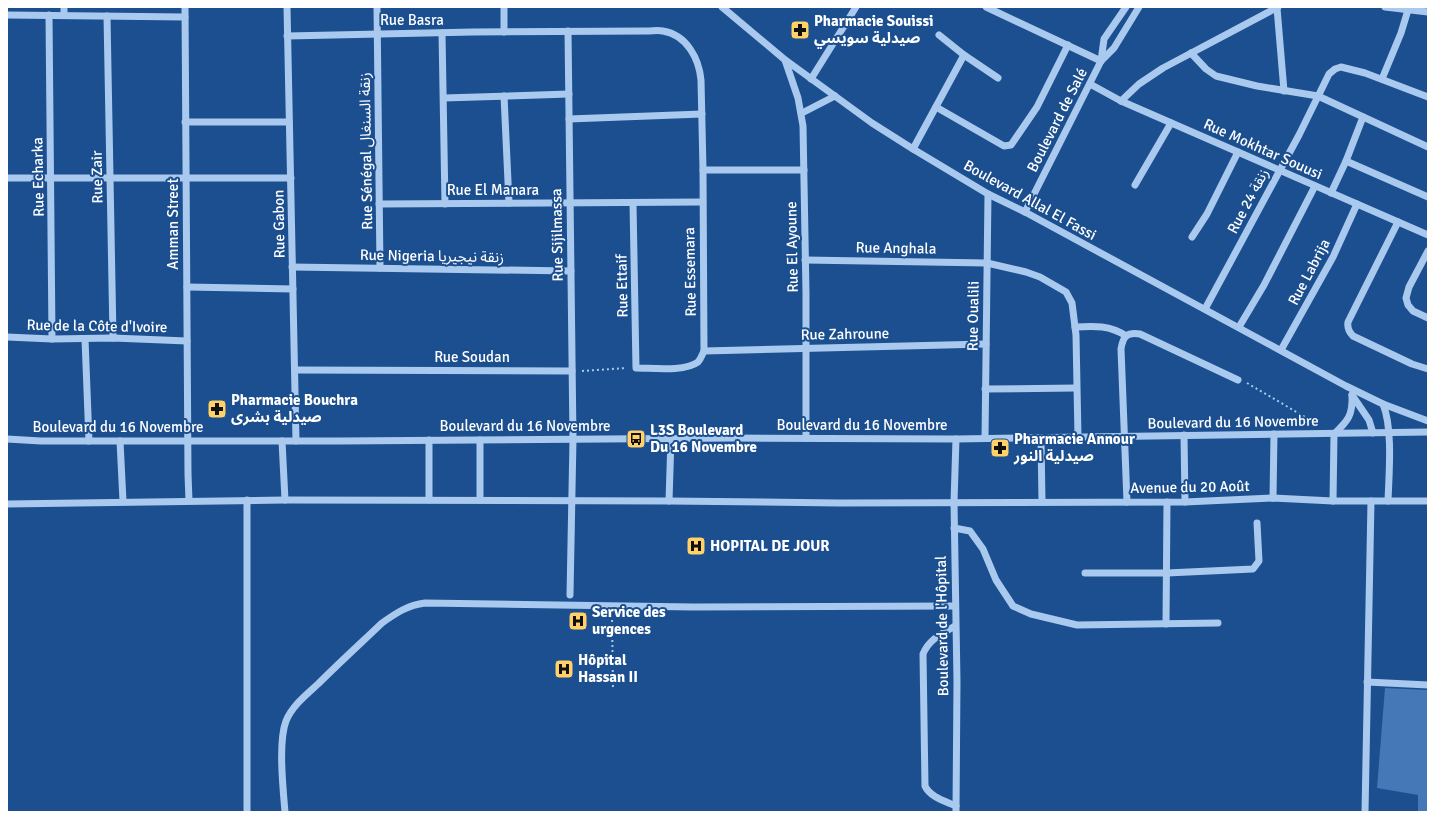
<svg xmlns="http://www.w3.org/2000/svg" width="1435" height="819" font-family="Signika,'Noto Sans Arabic',sans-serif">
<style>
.building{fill:#4478b7}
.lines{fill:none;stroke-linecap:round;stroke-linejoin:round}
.path{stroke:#a9c9ee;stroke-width:2;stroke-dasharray:2 3;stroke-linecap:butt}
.minor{stroke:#a9c9ee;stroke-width:7}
.labels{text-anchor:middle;stroke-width:4;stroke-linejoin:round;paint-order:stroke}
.street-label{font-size:15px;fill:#fff;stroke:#1b4f8f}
.poi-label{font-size:15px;font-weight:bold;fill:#fff;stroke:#1b4f8f;text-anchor:start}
</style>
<rect width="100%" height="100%" fill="#1b4f8f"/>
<path class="building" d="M1385,688L1428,690V812L1418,811V795L1377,788Z"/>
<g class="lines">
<g class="path">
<path d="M582,371L627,368"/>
<path d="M1247,383L1317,424"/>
<path d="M612,615L613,688"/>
</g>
<g class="minor">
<path d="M64,7V15"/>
<path d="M185,7L188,474L189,501"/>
<path d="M287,7L296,441"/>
<path d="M377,7L380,268"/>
<path d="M504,7V32"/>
<path d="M722,7L784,59L872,123L913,149L988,194L1025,212L1346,386L1383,404L1428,421"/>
<path d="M986,7L1101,61"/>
<path d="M1385,7L1428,12"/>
<path d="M1277,8L1284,91"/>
<path d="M7,15L185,17"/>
<path d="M49,15L52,339"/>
<path d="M107,16L113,338"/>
<path d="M568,31L573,439L570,595"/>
<path d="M442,33L445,204"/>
<path d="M939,35L964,55"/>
<path d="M287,36L473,32L647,31C653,31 658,30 663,31C687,35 699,59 701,80L703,170L704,351C702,355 701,359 698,362C685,372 652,368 636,368L633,203"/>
<path d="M1191,53L1206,69L1216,76L1257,86L1318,96L1428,147"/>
<path d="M785,60L798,98L803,126L806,293V438"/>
<path d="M1101,61L1114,48L1139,7"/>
<path d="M811,79L856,7"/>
<path d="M1382,79L1401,33L1408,10"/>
<path d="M1090,84L1121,101L1428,235"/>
<path d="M504,96L509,203"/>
<path d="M444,98L569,94"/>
<path d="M1121,101L1139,84L1163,68L1278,7"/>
<path d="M936,107L1004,146L1011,145L1037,107L1068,45"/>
<path d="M802,113L835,96"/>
<path d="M569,119L702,114"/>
<path d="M185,122H289"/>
<path d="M913,149L964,55L998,78"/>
<path d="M1346,161L1428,197"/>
<path d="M703,170H804"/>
<path d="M7,178H291"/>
<path d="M1135,185L1171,123"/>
<path d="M1331,193L1346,161L1363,117"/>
<path d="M379,204L702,202"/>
<path d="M1025,212L1101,61L1104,39L1126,7"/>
<path d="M1398,222L1348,322C1347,328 1349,332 1353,336L1412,364L1428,369"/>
<path d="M1192,237L1207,214L1238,152"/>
<path d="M1428,251L1409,287L1406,298L1408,305L1413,311L1428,318"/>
<path d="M805,260L987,263L1026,272L1040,277L1066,292L1072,303L1076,335L1078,437"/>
<path d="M292,267L571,271"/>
<path d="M187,287L293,289"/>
<path d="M1205,309L1299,135L1329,74L1335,69L1341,67L1365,73L1428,97"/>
<path d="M1075,327C1094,326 1110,325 1126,336"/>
<path d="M1239,327L1264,285L1315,186"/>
<path d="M7,337L52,339L113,338L187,341"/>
<path d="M85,339L89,441"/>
<path d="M1281,350L1333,257L1357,204"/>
<path d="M704,351L986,344"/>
<path d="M295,370L572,371"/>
<path d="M985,389L1076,388"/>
<path d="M1352,395L1369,420L1373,433"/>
<path d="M1383,404C1393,429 1389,473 1388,501"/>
<path d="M1184,435L1185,502"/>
<path d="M985,438L988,194"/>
<path d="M1041,438L1042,502"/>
<path d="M7,439L41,441H341L733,438L956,439L1428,432"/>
<path d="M956,439L954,502L957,681L956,812"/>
<path d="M480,440V500"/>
<path d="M120,441L123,501"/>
<path d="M282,441L285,500"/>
<path d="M1273,498L1274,434"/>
<path d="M247,500V812"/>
<path d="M429,500V440"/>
<path d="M669,501L671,438"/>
<path d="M1333,501L1334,434C1348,421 1353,415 1352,395"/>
<path d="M1127,502L1121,349C1123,336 1127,332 1140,334L1238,380"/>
<path d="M7,504L285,500L669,501L839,503L1185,502L1273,498L1333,501H1428"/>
<path d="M954,528L970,531L983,549L996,580L1013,606L1031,614L1077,625L1218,623"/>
<path d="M1085,573H1167L1253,569L1259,561L1257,523"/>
<path d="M1166,624L1167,502"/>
<path d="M955,626C942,634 929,639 923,654L925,786C930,797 945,801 956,806"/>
<path d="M1367,682L1428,685"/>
<path d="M285,812C283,788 278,742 286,721C292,706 307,694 318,684C339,663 361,643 382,623C396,613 408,605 425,603L693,607L955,606"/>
<path d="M1365,812L1371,501"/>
</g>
</g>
<defs>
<g id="pharmacy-square" transform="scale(1)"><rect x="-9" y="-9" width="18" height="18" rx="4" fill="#ffd166" stroke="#1b4f8f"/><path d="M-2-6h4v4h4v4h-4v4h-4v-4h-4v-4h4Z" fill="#111"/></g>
<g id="bus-square" transform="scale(1)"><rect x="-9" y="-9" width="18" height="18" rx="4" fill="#ffd166" stroke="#1b4f8f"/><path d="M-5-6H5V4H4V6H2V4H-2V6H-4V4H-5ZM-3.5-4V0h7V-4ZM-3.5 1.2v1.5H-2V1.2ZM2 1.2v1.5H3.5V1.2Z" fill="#111"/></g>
<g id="hospital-square" transform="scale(1)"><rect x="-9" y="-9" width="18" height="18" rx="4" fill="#ffd166" stroke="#1b4f8f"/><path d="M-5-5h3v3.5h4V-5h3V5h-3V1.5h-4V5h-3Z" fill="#111"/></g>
</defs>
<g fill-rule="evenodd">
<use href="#pharmacy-square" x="800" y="30"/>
<use href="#pharmacy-square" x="217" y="409"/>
<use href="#bus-square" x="636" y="439"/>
<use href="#pharmacy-square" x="1000" y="448"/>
<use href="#hospital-square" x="696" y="546"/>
<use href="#hospital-square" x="578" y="621"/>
<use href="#hospital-square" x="564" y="669"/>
</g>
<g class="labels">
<g class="street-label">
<text x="412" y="25">Rue Basra</text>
<text transform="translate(1057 120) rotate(-63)" y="5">Boulevard de Salé</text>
<text transform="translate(1263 149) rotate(24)" y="5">Rue Mokhtar Souusi</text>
<text transform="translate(366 151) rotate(-91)" y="5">Rue Sénégal زنقة السنغال</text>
<text transform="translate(38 177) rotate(-91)" y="5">Rue Echarka</text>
<text transform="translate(97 177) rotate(-91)" y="5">Rue Zair</text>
<text x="493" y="195">Rue El Manara</text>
<text transform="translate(1030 200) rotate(29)" y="5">Boulevard Allal El Fassi</text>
<text transform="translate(1248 201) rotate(-62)" y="5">Rue 24 زنقة</text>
<text transform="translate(173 224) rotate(-90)" y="5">Amman Street</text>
<text transform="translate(279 224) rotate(-91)" y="5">Rue Gabon</text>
<text transform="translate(557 235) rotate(-91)" y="5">Rue Sijilmassa</text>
<text transform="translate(792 247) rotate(-91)" y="5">Rue El Ayoune</text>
<text transform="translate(896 248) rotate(1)" y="5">Rue Anghala</text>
<text transform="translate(432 256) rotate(1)" y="5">Rue Nigeria زنقة نيجيريا</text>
<text transform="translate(690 272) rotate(-91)" y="5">Rue Essemara</text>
<text transform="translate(1309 272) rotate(-62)" y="5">Rue Labrija</text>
<text transform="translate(622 286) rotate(-91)" y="5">Rue Ettaif</text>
<text transform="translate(973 316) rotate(-89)" y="5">Rue Oualili</text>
<text transform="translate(97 326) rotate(1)" y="5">Rue de la Côte d'Ivoire</text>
<text transform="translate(845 334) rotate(-1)" y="5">Rue Zahroune</text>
<text x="472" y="362">Rue Soudan</text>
<text transform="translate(1233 422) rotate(-1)" y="5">Boulevard du 16 Novembre</text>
<text x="862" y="430">Boulevard du 16 Novembre</text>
<text x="525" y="431">Boulevard du 16 Novembre</text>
<text x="118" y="432">Boulevard du 16 Novembre</text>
<text transform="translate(1190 487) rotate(-1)" y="5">Avenue du 20 Août</text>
<text transform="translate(942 626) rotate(-91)" y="5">Boulevard de l'Hôpital</text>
</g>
<g class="poi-label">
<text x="814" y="26">Pharmacie Souissi<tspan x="814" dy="17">صيدلية سويسي</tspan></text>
<text x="231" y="405">Pharmacie Bouchra<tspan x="231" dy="17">صيدلية بشرى</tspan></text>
<text x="650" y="435">L3S Boulevard<tspan x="650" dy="17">Du 16 Novembre</tspan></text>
<text x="1014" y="444">Pharmacie Annour<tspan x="1014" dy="17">صيدلية النور</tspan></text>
<text x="710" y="551">HOPITAL DE JOUR</text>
<text x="592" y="617">Service des<tspan x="592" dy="17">urgences</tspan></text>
<text x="578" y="665">Hôpital<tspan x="578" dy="17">Hassan II</tspan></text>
</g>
</g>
<rect width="1435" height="819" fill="none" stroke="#ffffff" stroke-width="16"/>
</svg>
